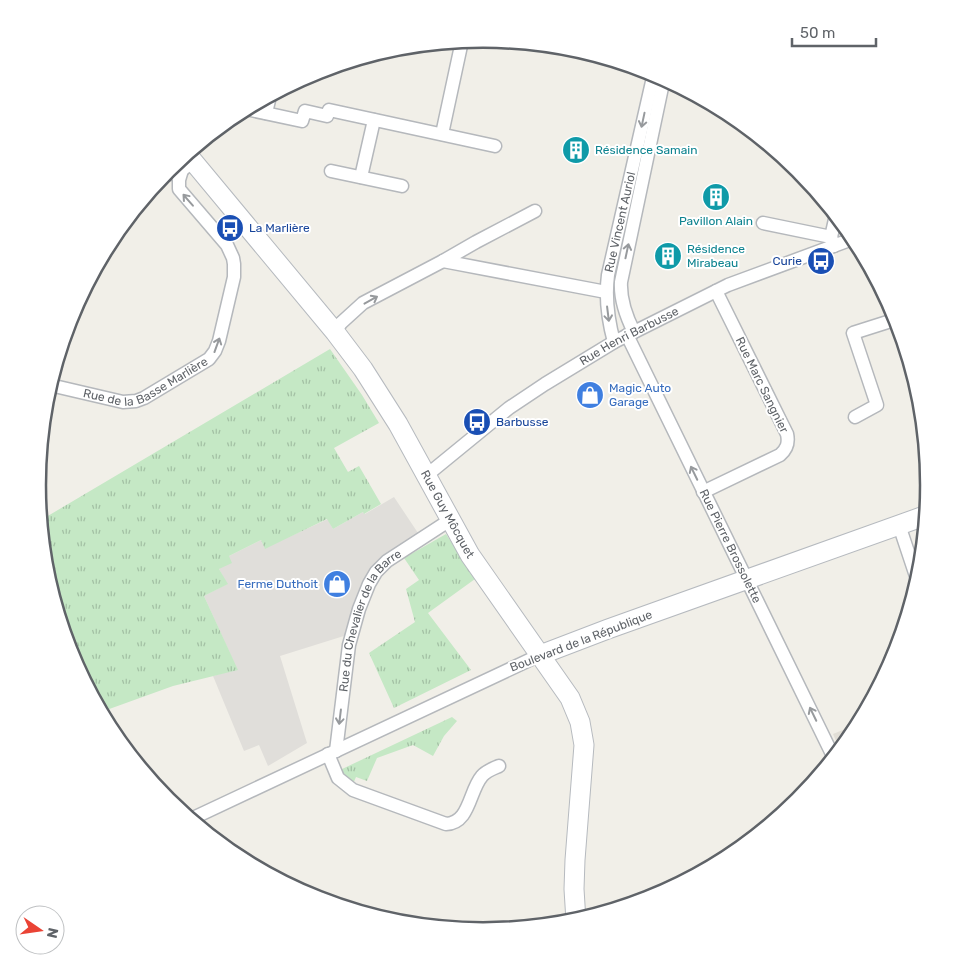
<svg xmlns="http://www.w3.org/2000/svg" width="967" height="970" font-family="Rubik,sans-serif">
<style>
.industrial{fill:#e0deda}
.education{fill:#e1ded6}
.grass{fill:url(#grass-tufts)}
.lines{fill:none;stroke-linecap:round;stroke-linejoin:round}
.street-casing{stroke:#b5b8bc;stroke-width:15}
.secondary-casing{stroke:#b6babf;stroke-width:21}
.street{stroke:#fff;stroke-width:12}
.secondary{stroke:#fff;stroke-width:19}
.oneway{stroke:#979a9d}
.labels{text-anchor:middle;stroke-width:4;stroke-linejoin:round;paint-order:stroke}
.culture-label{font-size:12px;fill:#0d838f;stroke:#fff;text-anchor:start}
.street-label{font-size:12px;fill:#5f6368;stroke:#fff}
.transit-label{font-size:12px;fill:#164399;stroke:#fff;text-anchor:start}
.shop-label{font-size:12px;fill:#366cbe;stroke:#fff;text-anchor:start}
.rim{fill:none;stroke:#5f6368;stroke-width:2.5}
</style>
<defs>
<pattern id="grass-tufts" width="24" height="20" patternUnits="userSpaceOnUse" patternTransform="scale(1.25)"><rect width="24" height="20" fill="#c5e8c5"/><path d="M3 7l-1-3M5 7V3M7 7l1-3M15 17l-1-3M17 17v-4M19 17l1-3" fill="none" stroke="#a3c0a4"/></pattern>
</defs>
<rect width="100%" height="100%" fill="#f1efe8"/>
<path class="industrial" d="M394,497L418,533L371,571L347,635L280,656L307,743L268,766L259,745L244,751L213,676L237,669L204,596L227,584L219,569L229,556L261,540L265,548L328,519L333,529L363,512L365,514Z"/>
<path class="education" d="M860,723L854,733L840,750L833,734Z"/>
<g class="grass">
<path d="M330,349L362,395L379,423L334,448L348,472L359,466L381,504L364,514L363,512L333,529L327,519L267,548L265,549L261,540L229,556L232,563L219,569L228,584L204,596L238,670L173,686L101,712L71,655L46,572L41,520Z"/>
<path d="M446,534L475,579L428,613L471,670L394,708L369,653L415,622L406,589L419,580L404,558Z"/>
<path d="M452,717L457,721L444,736L433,756L413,745L377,758L367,781L356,777L353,784L344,778L340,770Z"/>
</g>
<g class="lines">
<g class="street-casing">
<g id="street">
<path d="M246,109L302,121L305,111L327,116L329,110L495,146"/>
<path d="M266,113L270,96"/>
<path d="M442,134L462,41"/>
<path d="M331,171L402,186"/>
<path d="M163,176L182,170L186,167"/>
<path d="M361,177L374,120"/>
<path d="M763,223L831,237L834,246"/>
<path d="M831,237L836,215"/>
<path d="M443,261L606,292"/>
<path d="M335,332L341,323L363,303L443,261L476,242L535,211"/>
<path d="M634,332C626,316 620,300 621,282L664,78"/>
<path id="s1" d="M627,335L834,758"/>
<path id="s2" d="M614,342C608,320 605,298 608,275L654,73"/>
<path id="s3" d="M50,385L123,402L136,401L144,398L209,359L215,351L219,341L234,277V264L233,258L227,245L179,189V180L182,170"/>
<path d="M855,417L877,405L853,333L897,319"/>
<path id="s4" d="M427,475L509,408L545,384L614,342L728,285L855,238"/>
<path d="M703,492L780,455C787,449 789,443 787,434L716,291"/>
<path d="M899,525L918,582"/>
<path id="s5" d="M336,751L349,645L359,609L369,584L376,572L387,561L450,520"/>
<path d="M328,754L338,778L353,790L446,824C470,823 469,791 482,776C486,771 492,769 499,766"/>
<path d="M191,819L540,655"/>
</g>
</g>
<g class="secondary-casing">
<g id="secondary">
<path id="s6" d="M187,154L335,332L363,369L398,424L470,555L570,698L580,722L584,745L575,860L574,889L576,921"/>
<path d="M540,655L608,629L927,515"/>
</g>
</g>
<use href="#street" class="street"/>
<use href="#secondary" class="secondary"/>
</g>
<defs><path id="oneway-shaft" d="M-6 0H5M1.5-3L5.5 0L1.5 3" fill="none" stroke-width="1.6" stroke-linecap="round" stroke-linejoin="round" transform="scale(1.25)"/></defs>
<g class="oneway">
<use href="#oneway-shaft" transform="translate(643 120) rotate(102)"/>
<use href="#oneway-shaft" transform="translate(188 200) rotate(-131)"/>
<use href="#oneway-shaft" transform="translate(627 251) rotate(-78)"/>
<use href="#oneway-shaft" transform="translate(371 300) rotate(-29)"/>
<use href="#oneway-shaft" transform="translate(608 314) rotate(83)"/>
<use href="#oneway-shaft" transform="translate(217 345) rotate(-70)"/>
<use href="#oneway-shaft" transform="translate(694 473) rotate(-116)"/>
<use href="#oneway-shaft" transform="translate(813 714) rotate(-116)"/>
<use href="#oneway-shaft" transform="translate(340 717) rotate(97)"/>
</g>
<defs>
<g id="building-disc" transform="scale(1.4375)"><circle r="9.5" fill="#0f9aa8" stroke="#fff"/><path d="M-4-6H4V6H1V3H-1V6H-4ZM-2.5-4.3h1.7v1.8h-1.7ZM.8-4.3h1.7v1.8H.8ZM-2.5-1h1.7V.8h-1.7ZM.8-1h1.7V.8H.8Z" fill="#fff"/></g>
<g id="bus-disc" transform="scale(1.4375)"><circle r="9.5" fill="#1a4fb4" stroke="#fff"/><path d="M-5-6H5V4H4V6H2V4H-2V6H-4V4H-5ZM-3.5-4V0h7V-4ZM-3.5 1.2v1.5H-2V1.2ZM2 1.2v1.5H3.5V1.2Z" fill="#fff"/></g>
<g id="shop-disc" transform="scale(1.4375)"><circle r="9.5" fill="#3f7fe0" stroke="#fff"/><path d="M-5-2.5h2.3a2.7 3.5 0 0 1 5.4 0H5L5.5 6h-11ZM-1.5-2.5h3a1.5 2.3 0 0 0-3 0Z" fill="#fff"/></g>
</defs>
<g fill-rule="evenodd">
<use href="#building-disc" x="576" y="150"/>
<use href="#building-disc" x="716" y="197"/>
<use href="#bus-disc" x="230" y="228"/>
<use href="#building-disc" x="668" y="256"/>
<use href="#bus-disc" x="821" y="261"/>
<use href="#shop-disc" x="590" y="395"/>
<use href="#bus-disc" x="477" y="422"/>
<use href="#shop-disc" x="337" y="584"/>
</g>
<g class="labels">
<g class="culture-label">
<text x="595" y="154">Résidence Samain</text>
<text x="716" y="225" text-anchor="middle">Pavillon Alain</text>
<text x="687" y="253">Résidence<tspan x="687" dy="14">Mirabeau</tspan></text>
</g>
<g class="street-label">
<text dy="4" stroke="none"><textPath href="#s2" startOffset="122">Rue Vincent Auriol</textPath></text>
<text dy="4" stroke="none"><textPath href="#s4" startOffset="246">Rue Henri Barbusse</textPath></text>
<text dy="4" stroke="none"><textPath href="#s3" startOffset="102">Rue de la Basse Marlière</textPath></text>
<text transform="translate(762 385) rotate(64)" y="4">Rue Marc Sangnier</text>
<text dy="4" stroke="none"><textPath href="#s6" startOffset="446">Rue Guy Môcquet</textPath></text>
<text dy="4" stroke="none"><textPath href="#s1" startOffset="235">Rue Pierre Brossolette</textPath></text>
<text dy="4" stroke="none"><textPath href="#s5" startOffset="138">Rue du Chevalier de la Barre</textPath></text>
<text transform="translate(581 641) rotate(-21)" y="4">Boulevard de la République</text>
</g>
<g class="transit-label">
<text x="249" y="232">La Marlière</text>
<text x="802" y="265" text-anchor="end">Curie</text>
<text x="496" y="426">Barbusse</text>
</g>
<g class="shop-label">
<text x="609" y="392">Magic Auto<tspan x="609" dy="14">Garage</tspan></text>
<text x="318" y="588" text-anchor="end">Ferme Duthoit</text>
</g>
</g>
<path d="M0 0H967V970H0ZM46 485a437 437 0 1 1 874 0a437 437 0 1 1-874 0Z" fill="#fff" fill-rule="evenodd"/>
<path class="rim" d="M46 485a437 437 0 1 1 874 0a437 437 0 1 1-874 0Z"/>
<g transform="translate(40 930) rotate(103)"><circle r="24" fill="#ffffff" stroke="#bfc1c3"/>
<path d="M0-4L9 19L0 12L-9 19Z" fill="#ea4335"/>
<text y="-8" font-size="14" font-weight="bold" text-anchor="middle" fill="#5f6368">N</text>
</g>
<path d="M792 38v8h84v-8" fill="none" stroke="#5f6368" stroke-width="2.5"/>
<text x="800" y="38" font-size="15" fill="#5f6368" stroke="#ffffff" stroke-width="4" paint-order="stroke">50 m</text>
</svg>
